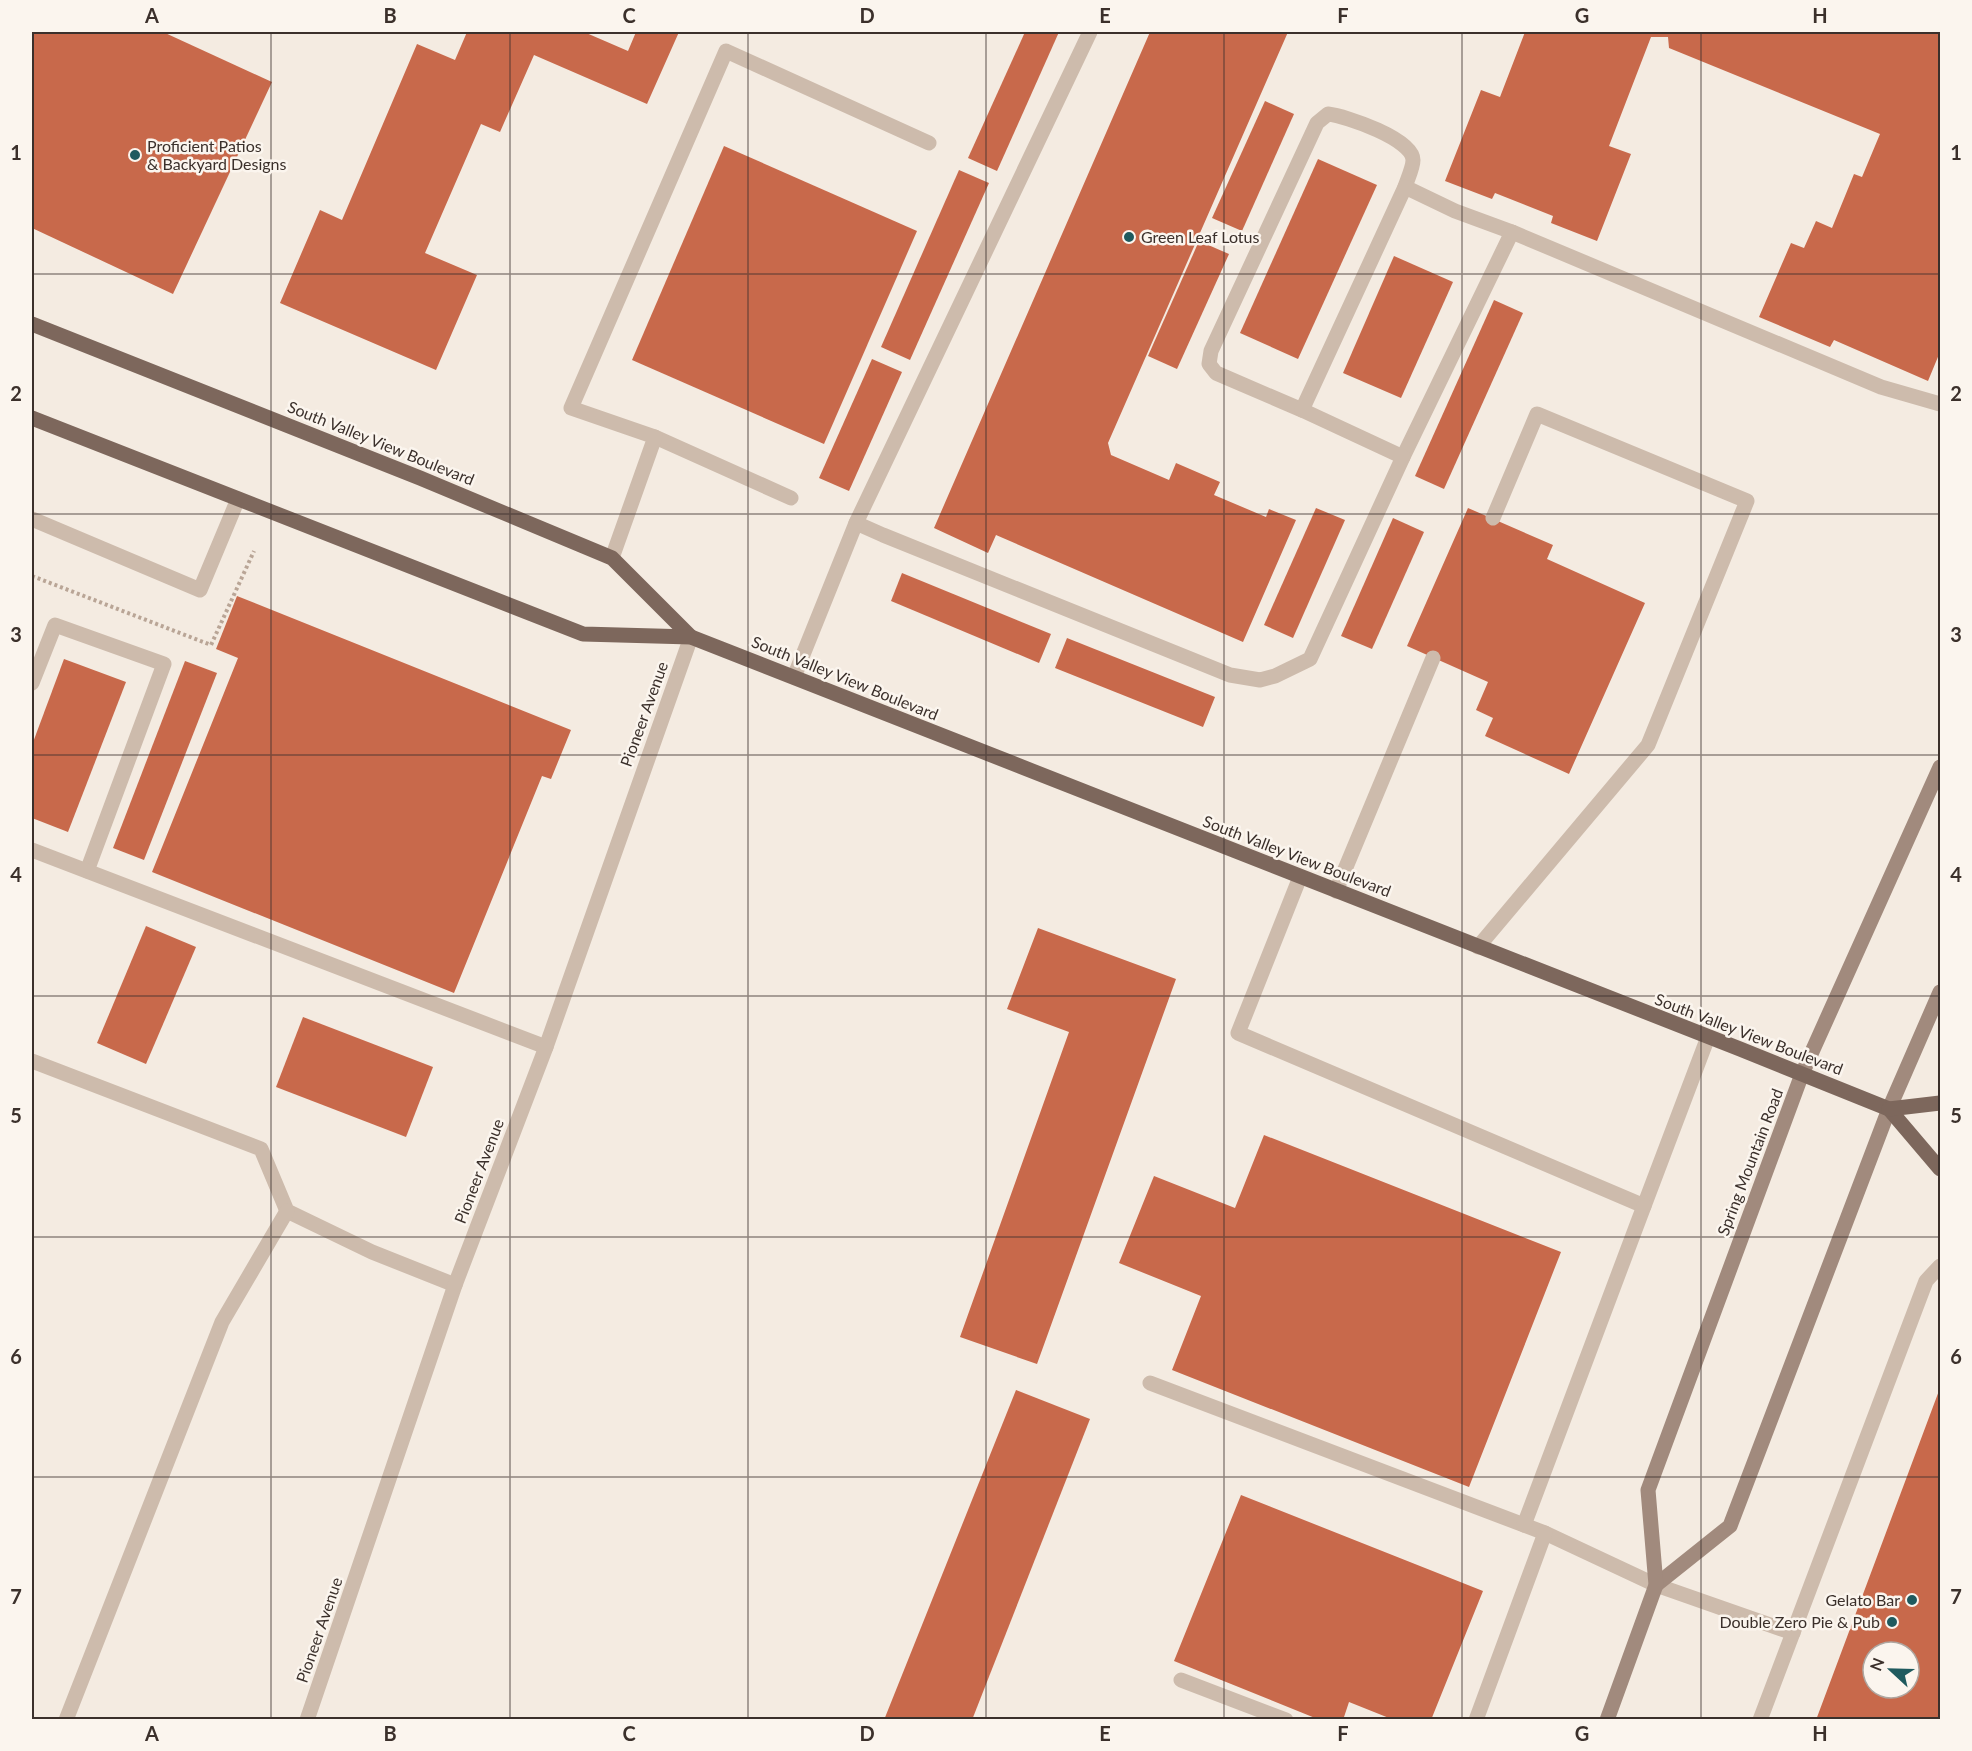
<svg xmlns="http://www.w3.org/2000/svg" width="1972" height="1751" font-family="Lato,sans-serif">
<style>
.building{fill:#c8694b;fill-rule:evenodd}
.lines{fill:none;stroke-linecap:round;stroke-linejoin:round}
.path{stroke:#b9a596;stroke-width:4;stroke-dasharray:3 3;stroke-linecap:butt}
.service{stroke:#cdbbac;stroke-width:15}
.minor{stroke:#cdbbac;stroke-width:15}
.secondary{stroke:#a18a7d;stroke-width:15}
.primary{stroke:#7d675c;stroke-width:15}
.grid{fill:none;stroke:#3b302b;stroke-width:1.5;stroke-opacity:0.55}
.poi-dot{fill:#1f5a5e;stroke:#fbf5ee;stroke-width:2}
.labels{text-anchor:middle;stroke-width:5;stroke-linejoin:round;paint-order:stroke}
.poi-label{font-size:16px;fill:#3b302b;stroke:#fbf5ee;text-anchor:start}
.street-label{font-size:16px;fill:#3b302b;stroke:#fbf5ee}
.neatline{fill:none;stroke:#3b302b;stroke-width:2}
.grid-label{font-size:20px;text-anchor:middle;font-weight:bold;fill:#3b302b}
</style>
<rect width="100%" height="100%" fill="#f4ebe1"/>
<g class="building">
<path d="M32,32H163L272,82L173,294L32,228Z"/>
<path d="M467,32H584L628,51L636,32H679L647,104L534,55L500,132L481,124L425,253L477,275L436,370L280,303L320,210L342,220L417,44L455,60Z"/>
<path d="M1025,32H1059L997,171L968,158Z"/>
<path d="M1150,32H1288L1108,443L1111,455L1169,480L1176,463L1220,482L1214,495L1266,517L1269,509L1296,520L1243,642L996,535L988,553L934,528Z"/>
<path d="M1525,32H1940V352L1928,381L1834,340L1830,347L1759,317L1791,243L1804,248L1816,221L1832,228L1854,174L1862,177L1880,134L1669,48L1668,37H1651L1609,146L1631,154L1597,241L1551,223L1553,216L1495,193L1492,199L1445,181L1481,90L1500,97Z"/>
<path d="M1265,101L1294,114L1242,231L1212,218Z"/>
<path d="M724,146L917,231L824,444L632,360Z"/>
<path d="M1318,159L1377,185L1298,359L1240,333Z"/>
<path d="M959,170L989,183L910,360L881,347Z"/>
<path d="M1199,241L1229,254L1177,369L1148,356Z"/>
<path d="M1394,256L1453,282L1401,398L1343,373Z"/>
<path d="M1494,300L1523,313L1444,489L1415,476Z"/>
<path d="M872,359L902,372L849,491L819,478Z"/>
<path d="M1316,508L1345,520L1293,638L1264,625Z"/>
<path d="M1468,508L1553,545L1547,559L1645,603L1569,774L1485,736L1493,718L1476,710L1488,682L1407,646Z"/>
<path d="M1393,518L1424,532L1372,649L1341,636Z"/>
<path d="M902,573L1051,634L1039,663L891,601Z"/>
<path d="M237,596L571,730L551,779L542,776L454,993L152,872L238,658L216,649Z"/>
<path d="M1067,638L1215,697L1203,727L1055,668Z"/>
<path d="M64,659L126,682L68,832L32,818V745Z"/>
<path d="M185,661L217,673L144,860L113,848Z"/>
<path d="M146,926L196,947L146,1064L97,1043Z"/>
<path d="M1038,928L1176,979L1037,1364L960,1337L1069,1032L1007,1009Z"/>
<path d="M303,1017L433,1067L406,1137L276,1087Z"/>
<path d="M1264,1135L1561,1252L1469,1487L1172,1370L1201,1296L1119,1263L1154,1176L1235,1208Z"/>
<path d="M1940,1388V1720H1816ZM1873,1652H1909V1688H1873Z"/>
<path d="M1016,1390L1090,1419L972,1720H884Z"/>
<path d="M1241,1495L1483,1591L1431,1720H1394L1349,1702L1343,1720H1320L1174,1661Z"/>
</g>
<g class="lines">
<path class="path" d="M32,576L211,645L254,551"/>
<g class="service">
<path d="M1302,410L1216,373L1209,364L1211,351L1317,123L1328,114C1346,116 1413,139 1413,160C1413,168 1407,180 1405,187"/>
<path d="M655,437L791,498"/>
<path d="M1403,457L1512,232"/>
<path d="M32,519L200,590L238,499"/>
<path d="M856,523L883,535L1230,675L1260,680L1275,676L1310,659L1403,457L1302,410L1405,187L1455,211L1512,232L1881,387L1940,404"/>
<path d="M612,558L655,437L571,408L726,51L929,143"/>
<path d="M794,677L856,523L1090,32"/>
<path d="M32,683L55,625L164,664L87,871"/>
<path d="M32,850L546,1047"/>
<path d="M1300,877L1238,1033L1644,1206L1708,1037"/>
<path d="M1336,891L1433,658"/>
<path d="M1478,947L1648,745L1747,501L1537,414L1493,518"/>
<path d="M32,1061L261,1149L287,1211L372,1252L455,1285"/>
<path d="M1150,1383L1545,1533L1656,1585L1793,1633"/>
<path d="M1524,1525L1644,1206"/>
<path d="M1181,1680L1286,1720"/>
<path d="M66,1720L222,1322L287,1211"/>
<path d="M1476,1720L1545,1533"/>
<path d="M1760,1720L1926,1281L1940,1266"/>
</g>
<path class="minor" d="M307,1720L455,1285L546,1047L691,637"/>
<g class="secondary">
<path d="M1656,1585L1730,1526L1889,1109L1940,992"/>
<path d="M1607,1720L1656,1585L1648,1490L1802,1074L1940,767"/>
</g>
<g class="primary">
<path d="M32,324L420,478L612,558L691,637"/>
<path d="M32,418L583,634L691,637L1740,1049L1889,1109L1940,1169"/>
<path d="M1889,1109L1940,1103"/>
</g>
</g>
<path class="grid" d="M271,32V1720M510,32V1720M748,32V1720M986,32V1720M1224,32V1720M1462,32V1720M1701,32V1720M32,274H1940M32,514H1940M32,755H1940M32,996H1940M32,1237H1940M32,1477H1940"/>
<g class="poi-dot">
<circle cx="135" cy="155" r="6"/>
<circle cx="1129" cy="237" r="6"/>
<circle cx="1912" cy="1600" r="6"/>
<circle cx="1892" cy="1622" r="6"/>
</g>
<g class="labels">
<g class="poi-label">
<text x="147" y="152">Proficient Patios<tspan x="147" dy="18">&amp; Backyard Designs</tspan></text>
<text x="1141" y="243">Green Leaf Lotus</text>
<text x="1900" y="1606" text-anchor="end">Gelato Bar</text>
<text x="1880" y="1628" text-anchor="end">Double Zero Pie &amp; Pub</text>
</g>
<g class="street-label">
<text transform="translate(381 443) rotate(22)" y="6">South Valley View Boulevard</text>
<text transform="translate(845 678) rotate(22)" y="6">South Valley View Boulevard</text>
<text transform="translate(644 714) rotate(-70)" y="6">Pioneer Avenue</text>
<text transform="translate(1297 856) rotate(21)" y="6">South Valley View Boulevard</text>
<text transform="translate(1749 1034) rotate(21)" y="6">South Valley View Boulevard</text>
<text transform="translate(1750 1162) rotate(-69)" y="6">Spring Mountain Road</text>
<text transform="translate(479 1171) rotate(-69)" y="6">Pioneer Avenue</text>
<text transform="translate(319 1630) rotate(-71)" y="6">Pioneer Avenue</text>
</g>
</g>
<rect width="1972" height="1751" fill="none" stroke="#fbf5ee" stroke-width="66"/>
<g transform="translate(1891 1670) rotate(292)"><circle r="28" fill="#fbf5ee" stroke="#aea6a0" stroke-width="1.5"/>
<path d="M0-4.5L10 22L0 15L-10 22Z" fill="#1f5a5e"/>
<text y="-9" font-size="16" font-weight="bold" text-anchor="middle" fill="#3b302b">N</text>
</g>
<rect x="33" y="33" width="1906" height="1685" class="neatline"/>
<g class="grid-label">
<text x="152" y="23">A</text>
<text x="390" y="23">B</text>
<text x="629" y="23">C</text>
<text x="867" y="23">D</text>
<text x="1105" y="23">E</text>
<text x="1343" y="23">F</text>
<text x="1582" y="23">G</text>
<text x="1820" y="23">H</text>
<text x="16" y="160">1</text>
<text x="1956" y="160">1</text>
<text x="16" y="401">2</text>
<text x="1956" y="401">2</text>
<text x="16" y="642">3</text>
<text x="1956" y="642">3</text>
<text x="16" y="882">4</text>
<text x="1956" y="882">4</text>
<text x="16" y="1123">5</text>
<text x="1956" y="1123">5</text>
<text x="16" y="1364">6</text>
<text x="1956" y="1364">6</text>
<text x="16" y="1604">7</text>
<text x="1956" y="1604">7</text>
<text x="152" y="1741">A</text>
<text x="390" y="1741">B</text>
<text x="629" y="1741">C</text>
<text x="867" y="1741">D</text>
<text x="1105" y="1741">E</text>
<text x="1343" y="1741">F</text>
<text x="1582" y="1741">G</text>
<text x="1820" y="1741">H</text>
</g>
</svg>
